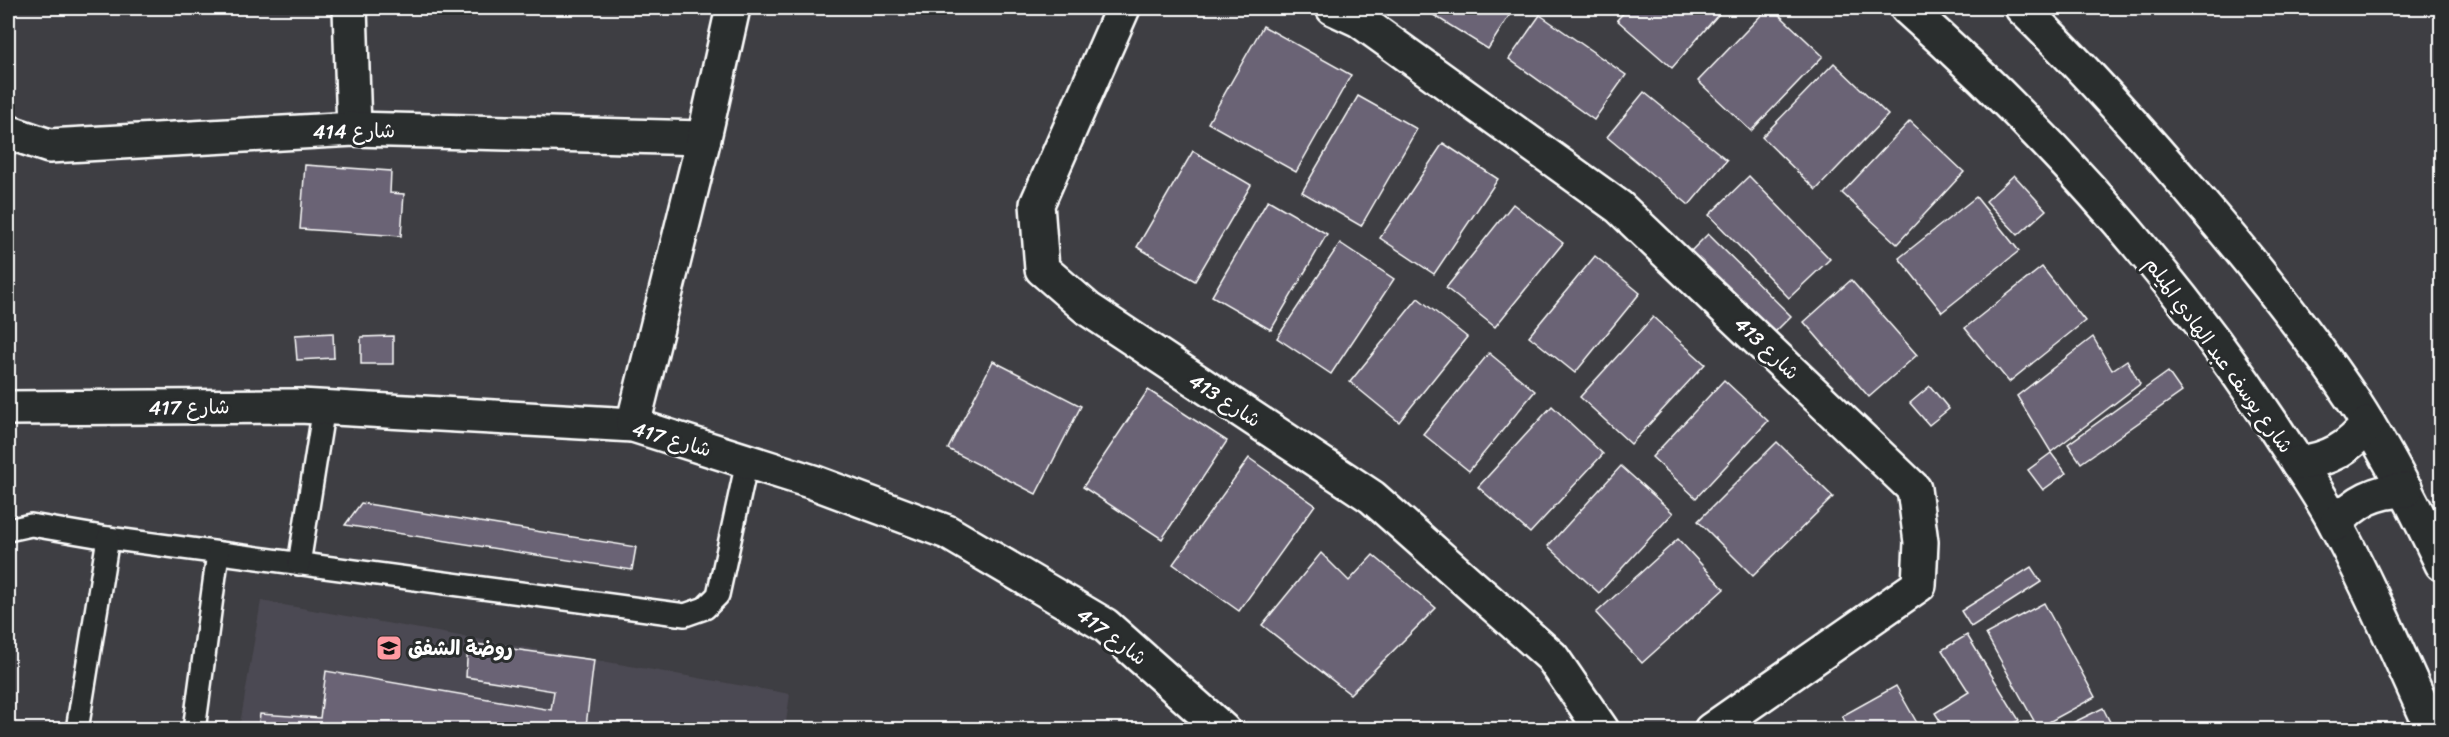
<svg xmlns="http://www.w3.org/2000/svg" width="2449" height="737" font-family="Sriracha,'Playpen Sans Arabic',sans-serif">
<style>
.built{fill:#4c4952}
.building{fill:#6b6475;stroke:#fff;stroke-width:1.5}
.lines{fill:none;stroke-linecap:round;stroke-linejoin:round}
.lane-casing{stroke:#fff;stroke-width:26}
.street-casing{stroke:#fff;stroke-width:38}
.secondary-casing{stroke:#fff;stroke-width:38}
.lane{stroke:#2a2d2e;stroke-width:21}
.street{stroke:#2a2d2e;stroke-width:33}
.secondary{stroke:#2a2d2e;stroke-width:33}
.labels{text-anchor:middle;stroke-width:6;stroke-linejoin:round;paint-order:stroke}
.street-label{font-size:20px;fill:#fff;stroke:#2a2d2e}
.poi-label{font-size:20px;font-weight:bold;fill:#fff;stroke:#2a2d2e;text-anchor:start}
</style>
<rect width="100%" height="100%" fill="#3e3e43"/>
<filter id="ink" filterUnits="userSpaceOnUse"><feTurbulence type="fractalNoise" baseFrequency=".0167" numOctaves="2"/><feDisplacementMap in="SourceGraphic" scale="12" xChannelSelector="R" yChannelSelector="G"/><feConvolveMatrix kernelMatrix="1 2 1 2 8 2 1 2 1" color-interpolation-filters="sRGB"/></filter>
<g filter="url(#ink)">
<path class="built" d="M261,601L790,694L785,729L239,730Z"/>
<g class="building">
<path d="M1422,8H1514L1488,49Z"/>
<path d="M1628,8H1724L1672,68L1617,20Z"/>
<path d="M1768,8H1772L1823,56L1751,131L1698,81Z"/>
<path d="M1540,15L1626,75L1594,120L1509,59Z"/>
<path d="M1263,26L1351,75L1296,172L1208,123Z"/>
<path d="M1834,63L1888,115L1816,190L1762,137Z"/>
<path d="M1644,92L1727,160L1689,205L1607,137Z"/>
<path d="M1358,96L1417,129L1361,226L1302,192Z"/>
<path d="M1910,121L1964,172L1897,244L1842,193Z"/>
<path d="M1443,143L1498,179L1434,274L1380,238Z"/>
<path d="M1193,151L1251,185L1195,281L1137,247Z"/>
<path d="M305,165L391,171L390,193L404,194L401,236L300,229Z"/>
<path d="M2014,175L2046,210L2018,235L1986,201Z"/>
<path d="M1749,176L1830,259L1789,298L1709,215Z"/>
<path d="M1976,197L2019,251L1942,312L1899,258Z"/>
<path d="M1268,200L1327,234L1271,330L1212,296Z"/>
<path d="M1513,204L1563,243L1495,327L1446,288Z"/>
<path d="M1708,234L1791,316L1771,336L1688,254Z"/>
<path d="M1340,243L1394,279L1331,374L1277,338Z"/>
<path d="M1595,256L1640,293L1575,373L1529,336Z"/>
<path d="M2042,267L2085,321L2009,382L1965,328Z"/>
<path d="M1851,280L1917,355L1869,397L1804,322Z"/>
<path d="M1418,298L1467,337L1399,422L1350,382Z"/>
<path d="M1653,317L1705,364L1631,444L1580,397Z"/>
<path d="M333,333L334,358L297,360L295,335Z"/>
<path d="M393,336V364H361V337Z"/>
<path d="M2093,337L2112,370L2127,360L2140,384L2051,452L2017,396Z"/>
<path d="M1489,353L1535,391L1469,471L1423,434Z"/>
<path d="M993,361L1081,406L1036,494L948,449Z"/>
<path d="M2168,372L2182,392L2081,463L2068,444Z"/>
<path d="M1724,380L1768,421L1696,498L1652,457Z"/>
<path d="M1930,386L1949,409L1929,425L1910,403Z"/>
<path d="M1148,390L1227,441L1162,539L1083,487Z"/>
<path d="M1552,406L1603,454L1530,533L1478,487Z"/>
<path d="M1777,442L1833,497L1753,576L1698,521Z"/>
<path d="M2051,453L2066,473L2043,490L2028,470Z"/>
<path d="M1249,458L1315,505L1239,611L1173,564Z"/>
<path d="M1621,466L1673,513L1599,593L1548,546Z"/>
<path d="M361,503L636,547L632,570L345,525Z"/>
<path d="M1678,539L1724,589L1642,663L1596,613Z"/>
<path d="M1321,553L1349,581L1373,555L1436,608L1350,694L1262,625Z"/>
<path d="M2031,567L2041,582L1971,627L1961,611Z"/>
<path d="M2044,603L2095,697L2038,728L1986,634Z"/>
<path d="M1967,635L2019,720L2004,730H1946L1935,713L1969,692L1942,650Z"/>
<path d="M468,643L594,660L586,726L603,730H258L260,714L320,718L326,671L551,710L554,691L466,677Z"/>
<path d="M1896,686L1921,730H1850L1842,716Z"/>
<path d="M2103,708L2114,730H2058Z"/>
</g>
<g class="lines">
<g class="lane-casing">
<g id="lane">
<path d="M8,530L31,525L108,538L685,615L705,608L718,595L747,462"/>
<path d="M299,564L324,407"/>
<path d="M77,730L108,538"/>
<path d="M194,730L218,553"/>
</g>
</g>
<g class="street-casing">
<g id="street">
<path d="M350,8L354,129"/>
<path d="M1123,8L1037,204L1042,269L1088,309L1372,497L1552,657L1602,730"/>
<path d="M1333,8L1359,20L1619,207L1914,489L1921,542L1919,585L1711,730"/>
<path d="M8,132L49,146L354,129L704,138"/>
<path d="M8,408L300,406L633,425L813,482L947,532L1105,625L1223,730"/>
<path d="M633,425L704,138L733,8"/>
</g>
</g>
<g class="secondary-casing">
<g id="secondary">
<path d="M1907,8C2046,131 2171,271 2273,425C2294,458 2318,490 2336,525C2372,591 2401,661 2433,730"/>
<path d="M2022,8C2087,71 2147,139 2206,209C2258,270 2308,333 2353,400C2387,452 2415,507 2442,564"/>
<path d="M2298,463C2329,460 2349,448 2368,424"/>
<path d="M2336,524C2355,501 2376,491 2406,490"/>
</g>
</g>
<use href="#lane" class="lane"/>
<use href="#street" class="street"/>
<use href="#secondary" class="secondary"/>
</g>
</g>
<defs>
<g id="school-square" transform="scale(1.35)"><rect x="-9" y="-9" width="18" height="18" rx="4" fill="#ff9aa2" stroke="#2a2d2e"/><path d="M0-5L7-2L0 1L-7-2ZM-4 1L0 2.5L4 1V4Q0 6-4 4Z" fill="#111"/></g>
</defs>
<g fill-rule="evenodd">
<use href="#school-square" x="389" y="648"/>
</g>
<g class="labels">
<g class="street-label">
<text transform="translate(354 131) rotate(-1)" y="7">شارع 414</text>
<text transform="translate(1767 348) rotate(44)" y="7">شارع 413</text>
<text transform="translate(2219 355) rotate(54)" y="7">شارع يوسف عبد الهادي الميلم</text>
<text transform="translate(1225 400) rotate(33)" y="7">شارع 413</text>
<text transform="translate(189 407) rotate(-1)" y="7">شارع 417</text>
<text transform="translate(672 439) rotate(16)" y="7">شارع 417</text>
<text transform="translate(1112 636) rotate(37)" y="7">شارع 417</text>
</g>
<g class="poi-label">
<text x="408" y="655">روضة الشفق</text>
</g>
</g>
<rect width="2449" height="737" fill="none" stroke="#2a2d2e" stroke-width="30"/>
<rect x="15" y="15" width="2419" height="707" fill="none" stroke="#fff" stroke-width="2" filter="url(#ink)"/>
</svg>
